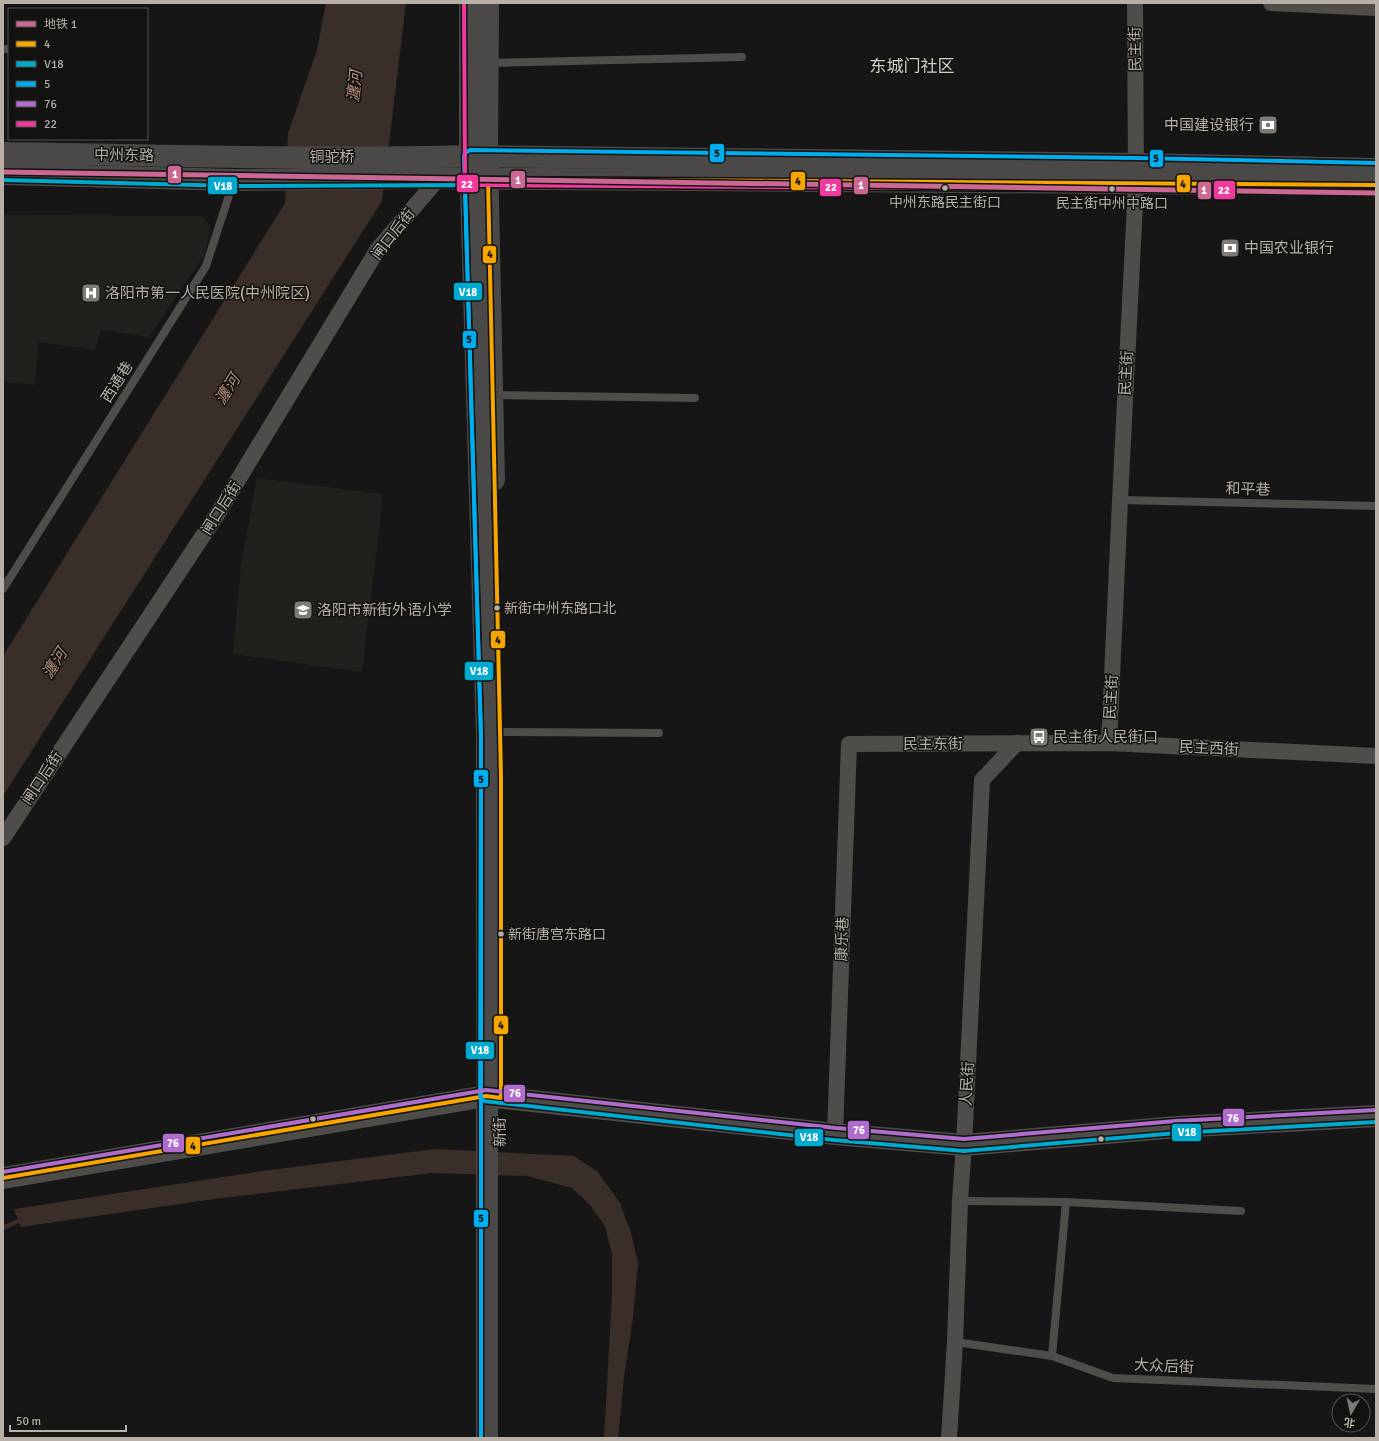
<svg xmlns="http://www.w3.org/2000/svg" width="1379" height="1441" font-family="Signika,'Noto Sans SC',sans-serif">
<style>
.built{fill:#20201d}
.water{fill:#392e28}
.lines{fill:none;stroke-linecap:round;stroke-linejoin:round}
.stream{stroke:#392e28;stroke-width:4.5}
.lane{stroke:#4f4d4a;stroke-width:8}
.street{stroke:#4f4d4a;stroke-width:16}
.secondary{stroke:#4e4c48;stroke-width:22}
.primary{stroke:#4b4948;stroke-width:22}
.bus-1-casing{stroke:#121210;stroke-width:7}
.bus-2-casing{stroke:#121210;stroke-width:7}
.bus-3-casing{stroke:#121210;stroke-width:7}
.bus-4-casing{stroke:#121210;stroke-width:7}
.bus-5-casing{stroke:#121210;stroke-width:7}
.bus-1{stroke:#f7a600;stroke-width:4}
.bus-2{stroke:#00a9ce;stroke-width:4}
.bus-3{stroke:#00aeef;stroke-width:4}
.bus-4{stroke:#b06ccc;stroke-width:4}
.bus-5{stroke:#f13a9d;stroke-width:4}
.metro-1-casing{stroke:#121210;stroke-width:8}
.metro-1{stroke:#ca6793;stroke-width:5}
.bus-dot{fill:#b8b0a6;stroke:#121210;stroke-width:1.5}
.labels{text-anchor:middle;stroke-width:3;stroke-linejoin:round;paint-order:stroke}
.bus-label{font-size:14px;fill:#b8b0a6;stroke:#121210}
.street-label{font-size:15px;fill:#b8b0a6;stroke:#121210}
.poi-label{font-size:15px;fill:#b8b0a6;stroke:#121210;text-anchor:start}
.water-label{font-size:16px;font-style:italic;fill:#b58e7b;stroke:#121210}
.quarter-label{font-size:17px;fill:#d4cfc7;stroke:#121210}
.line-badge{stroke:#121210;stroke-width:1.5}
.badge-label{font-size:11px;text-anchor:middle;font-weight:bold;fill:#fff}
.pale-badge-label{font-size:11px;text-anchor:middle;font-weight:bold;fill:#111}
</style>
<rect width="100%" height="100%" fill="#161616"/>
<g class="built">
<path d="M3,215L202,216L211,227L204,256L149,337L101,330L95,350L39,342L34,385L3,382Z"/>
<path d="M257,478L383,494L362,672L233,654L241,565Z"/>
</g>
<g class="water">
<path d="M326,3H406L382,201L3,796V656L285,203L288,133L317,50Z"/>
<path d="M435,1149L574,1156L598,1172L620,1203L631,1233L638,1263L633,1317L624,1378L618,1438H604L612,1294V1254L605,1226L590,1205L572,1188L527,1176L432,1173L214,1199L21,1227L14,1209L262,1171Z"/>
</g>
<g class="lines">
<path class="stream" d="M3,1228L23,1219"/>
<g class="lane">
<path d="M3,49H9"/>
<path d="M488,63L742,57"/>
<path d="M493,395L695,398"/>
<path d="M1120,500L1376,506"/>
<path d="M3,589L206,266L234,180"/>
<path d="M500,732L659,733"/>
<path d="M960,1201L1066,1202L1241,1211"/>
<path d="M955,1342L1052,1356L1113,1378L1376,1389"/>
<path d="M1052,1356L1066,1202"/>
</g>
<g class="street">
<path d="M1271,3L1376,8"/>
<path d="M1109,743L1120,500L1136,184L1135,3"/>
<path d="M3,838L218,513L378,249L438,179"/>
<path d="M835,1134L849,744L1109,743L1376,756"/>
<path d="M949,1438L955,1342L960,1201L964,1145L982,780L1017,743"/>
</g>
<path class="secondary" d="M3,1178L486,1096L835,1134L964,1145L1177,1127L1376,1116"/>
<g class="primary">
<path d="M470,3V156L487,737V1438"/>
<path d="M488,3L487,156L494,480"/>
<path d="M3,153C159,155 314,160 470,156L1136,164L1376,169"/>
<path d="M3,174L235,180L420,178L1376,185"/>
</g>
<g class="bus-1-casing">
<path id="bus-1" d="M3,1178L486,1096L501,1098V777L488,179L1376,185"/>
</g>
<g class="bus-2-casing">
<path id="bus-2" d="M3,180L235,186L465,185L481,737L480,1096L483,1101L834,1140L964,1151L1177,1133L1376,1122"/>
</g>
<g class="bus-3-casing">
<path id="bus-3" d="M481,1438V737L464,156L465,153L470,150L1136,158L1376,163"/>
</g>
<g class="bus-4-casing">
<path id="bus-4" d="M3,1172L486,1090L836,1128L964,1139L1176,1121L1376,1110"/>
</g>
<g class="bus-5-casing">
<path id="bus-5" d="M464,3L465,179L466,183L470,185L1376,191"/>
</g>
<use href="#bus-1" class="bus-1"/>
<use href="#bus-2" class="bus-2"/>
<use href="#bus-3" class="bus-3"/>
<use href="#bus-4" class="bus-4"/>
<use href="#bus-5" class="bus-5"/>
<g class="metro-1-casing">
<path id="metro-1" d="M3,172L1376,193"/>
</g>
<use href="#metro-1" class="metro-1"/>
</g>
<defs>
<g id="bank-square" transform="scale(1)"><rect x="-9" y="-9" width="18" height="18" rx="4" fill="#7f7a74" stroke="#121210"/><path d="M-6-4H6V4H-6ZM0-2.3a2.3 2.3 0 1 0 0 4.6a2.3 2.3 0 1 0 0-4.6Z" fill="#fff"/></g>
<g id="hospital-square" transform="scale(1)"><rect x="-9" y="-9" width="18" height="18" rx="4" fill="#7f7a74" stroke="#121210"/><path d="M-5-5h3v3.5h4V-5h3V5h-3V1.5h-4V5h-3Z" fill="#fff"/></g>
<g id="school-square" transform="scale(1)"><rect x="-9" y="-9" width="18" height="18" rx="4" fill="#7f7a74" stroke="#121210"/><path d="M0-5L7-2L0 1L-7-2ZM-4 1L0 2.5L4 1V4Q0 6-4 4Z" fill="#fff"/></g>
<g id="bus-square" transform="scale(1)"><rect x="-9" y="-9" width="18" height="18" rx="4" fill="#7f7a74" stroke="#121210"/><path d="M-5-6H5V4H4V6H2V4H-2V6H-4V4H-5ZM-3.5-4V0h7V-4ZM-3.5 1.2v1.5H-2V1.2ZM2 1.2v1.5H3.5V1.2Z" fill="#fff"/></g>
</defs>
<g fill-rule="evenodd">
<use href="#bank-square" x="1268" y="125"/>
<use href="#bank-square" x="1230" y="248"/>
<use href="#hospital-square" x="91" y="293"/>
<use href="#school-square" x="303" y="610"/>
<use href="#bus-square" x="1039" y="737"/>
</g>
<g class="bus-dot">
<circle cx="945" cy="188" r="3.5"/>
<circle cx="1112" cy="189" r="3.5"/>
<circle cx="497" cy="608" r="3.5"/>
<circle cx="501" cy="934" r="3.5"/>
<circle cx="313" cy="1119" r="3.5"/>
<circle cx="1101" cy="1139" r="3.5"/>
</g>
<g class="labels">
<g class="bus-label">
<text x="945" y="207">中州东路民主街口</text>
<text x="1112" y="208">民主街中州中路口</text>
<text x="504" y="613" text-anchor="start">新街中州东路口北</text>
<text x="508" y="939" text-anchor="start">新街唐宫东路口</text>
</g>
<g class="street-label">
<text transform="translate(1135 49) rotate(-91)" y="5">民主街</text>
<text transform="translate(124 155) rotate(1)" y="5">中州东路</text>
<text x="332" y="162">铜驼桥</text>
<text transform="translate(393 234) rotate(-52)" y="5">闸口后街</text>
<text transform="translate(1126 373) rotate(-87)" y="5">民主街</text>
<text transform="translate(117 382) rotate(-58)" y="5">西通巷</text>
<text transform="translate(1248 489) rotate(2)" y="5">和平巷</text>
<text transform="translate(221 508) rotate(-58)" y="5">闸口后街</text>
<text transform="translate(1111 697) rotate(-87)" y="5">民主街</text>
<text x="933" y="749">民主东街</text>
<text transform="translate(1209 748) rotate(3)" y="5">民主西街</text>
<text transform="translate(42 778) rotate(-56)" y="5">闸口后街</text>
<text transform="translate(842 939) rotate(-88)" y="5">康乐巷</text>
<text transform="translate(967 1084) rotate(-87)" y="5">人民街</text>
<text transform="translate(500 1132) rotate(-90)" y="5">新街</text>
<text transform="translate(1164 1366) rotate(3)" y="5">大众后街</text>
</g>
<g class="poi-label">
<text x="1254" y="130" text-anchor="end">中国建设银行</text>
<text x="1244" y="253">中国农业银行</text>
<text x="105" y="298">洛阳市第一人民医院(中州院区)</text>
<text x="317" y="615">洛阳市新街外语小学</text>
<text x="1053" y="742">民主街人民街口</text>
</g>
<g class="water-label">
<text transform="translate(354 86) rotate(-84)" y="6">瀍河</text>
<text transform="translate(227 389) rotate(-58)" y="6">瀍河</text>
<text transform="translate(54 663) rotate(-58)" y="6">瀍河</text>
</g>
<g class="quarter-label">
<text x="912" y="72">东城门社区</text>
</g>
</g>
<g class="line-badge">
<rect x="709" y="143" width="16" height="20" rx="4" fill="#00aeef"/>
<rect x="1149" y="149" width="15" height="19" rx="4" fill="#00aeef"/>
<rect x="167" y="165" width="15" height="19" rx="4" fill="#ca6793"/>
<rect x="510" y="170" width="16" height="19" rx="4" fill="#ca6793"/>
<rect x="790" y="171" width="16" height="20" rx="4" fill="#f7a600"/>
<rect x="1176" y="174" width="15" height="19" rx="4" fill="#f7a600"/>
<rect x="456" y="174" width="23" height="19" rx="4" fill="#f13a9d"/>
<rect x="853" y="176" width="16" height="19" rx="4" fill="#ca6793"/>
<rect x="207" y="176" width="31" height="19" rx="4" fill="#00a9ce"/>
<rect x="819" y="178" width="23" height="19" rx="4" fill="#f13a9d"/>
<rect x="1213" y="180" width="23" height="20" rx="4" fill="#f13a9d"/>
<rect x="1197" y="181" width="15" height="19" rx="4" fill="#ca6793"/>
<rect x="482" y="245" width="15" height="19" rx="4" fill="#f7a600"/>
<rect x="453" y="282" width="30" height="19" rx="4" fill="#00a9ce"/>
<rect x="462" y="330" width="15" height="19" rx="4" fill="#00aeef"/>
<rect x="490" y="630" width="16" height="19" rx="4" fill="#f7a600"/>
<rect x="464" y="661" width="30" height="20" rx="4" fill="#00a9ce"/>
<rect x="473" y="769" width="16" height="19" rx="4" fill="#00aeef"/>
<rect x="493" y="1015" width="16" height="20" rx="4" fill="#f7a600"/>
<rect x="465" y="1041" width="30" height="19" rx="4" fill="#00a9ce"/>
<rect x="503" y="1084" width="23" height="19" rx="4" fill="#b06ccc"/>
<rect x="1222" y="1108" width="23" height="19" rx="4" fill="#b06ccc"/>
<rect x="847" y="1120" width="23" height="20" rx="4" fill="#b06ccc"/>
<rect x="1171" y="1123" width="31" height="19" rx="4" fill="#00a9ce"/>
<rect x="794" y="1128" width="30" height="19" rx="4" fill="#00a9ce"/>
<rect x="162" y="1133" width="23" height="20" rx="4" fill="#b06ccc"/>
<rect x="185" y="1136" width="16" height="19" rx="4" fill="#f7a600"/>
<rect x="473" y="1209" width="16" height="19" rx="4" fill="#00aeef"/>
</g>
<g class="badge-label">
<text x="175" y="178">1</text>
<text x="518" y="184">1</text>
<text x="467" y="188">22</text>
<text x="861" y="189">1</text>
<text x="223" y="190">V18</text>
<text x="831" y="191">22</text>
<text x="1224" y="194">22</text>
<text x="1204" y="194">1</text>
<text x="468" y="296">V18</text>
<text x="479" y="675">V18</text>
<text x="480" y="1054">V18</text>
<text x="515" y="1097">76</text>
<text x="1233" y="1122">76</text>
<text x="859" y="1134">76</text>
<text x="1187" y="1136">V18</text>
<text x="809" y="1141">V18</text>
<text x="173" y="1147">76</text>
</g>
<g class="pale-badge-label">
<text x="717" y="157">5</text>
<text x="1156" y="162">5</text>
<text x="798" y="185">4</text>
<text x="1183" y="188">4</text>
<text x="490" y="258">4</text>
<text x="469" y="343">5</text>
<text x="498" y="644">4</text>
<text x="481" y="783">5</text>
<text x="501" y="1029">4</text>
<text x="193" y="1150">4</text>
<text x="481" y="1222">5</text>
</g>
<rect width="1379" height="1441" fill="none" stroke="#b8b0a6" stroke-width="8"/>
<rect x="8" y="8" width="140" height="132" fill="#121210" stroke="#54514c"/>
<rect x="16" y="21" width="20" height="6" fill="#ca6793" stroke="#54514c"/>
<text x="44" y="28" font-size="12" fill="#b8b0a6">地铁 1</text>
<rect x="16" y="41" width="20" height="6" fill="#f7a600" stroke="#54514c"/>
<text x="44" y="48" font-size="12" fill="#b8b0a6">4</text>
<rect x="16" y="61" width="20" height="6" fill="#00a9ce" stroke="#54514c"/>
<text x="44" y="68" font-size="12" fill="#b8b0a6">V18</text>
<rect x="16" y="81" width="20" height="6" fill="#00aeef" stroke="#54514c"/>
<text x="44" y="88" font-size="12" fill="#b8b0a6">5</text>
<rect x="16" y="101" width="20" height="6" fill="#b06ccc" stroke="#54514c"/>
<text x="44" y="108" font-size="12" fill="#b8b0a6">76</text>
<rect x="16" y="121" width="20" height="6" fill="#f13a9d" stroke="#54514c"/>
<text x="44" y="128" font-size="12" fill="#b8b0a6">22</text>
<g transform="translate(1351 1413) rotate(189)"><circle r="19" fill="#121210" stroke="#54514c"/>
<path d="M0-3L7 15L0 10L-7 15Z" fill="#7f7a74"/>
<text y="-6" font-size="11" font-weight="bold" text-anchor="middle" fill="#b8b0a6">北</text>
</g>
<path d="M10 1425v6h116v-6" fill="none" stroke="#b8b0a6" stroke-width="2"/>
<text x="16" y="1425" font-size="12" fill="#b8b0a6" stroke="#121210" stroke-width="3" paint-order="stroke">50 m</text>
</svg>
